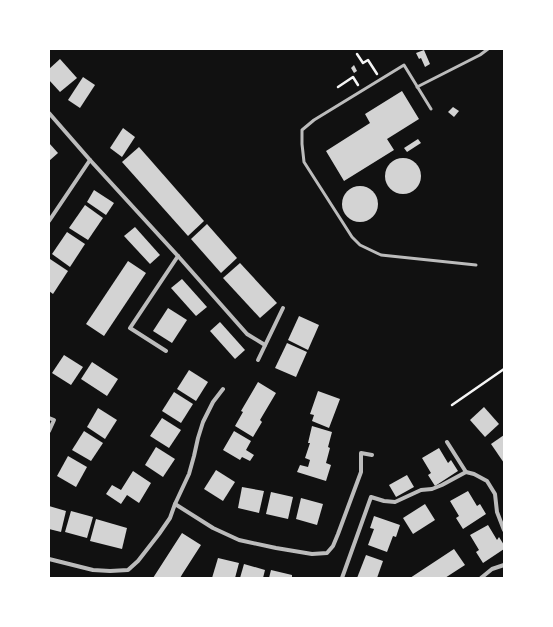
<svg xmlns="http://www.w3.org/2000/svg" width="553" height="627" font-family="'Sofia Sans Condensed',sans-serif">
<style>
.building{fill:#d3d3d3}
.lines{fill:none;stroke-linecap:round;stroke-linejoin:round}
.path{stroke:#f5f5f5;stroke-width:2.5}
.service{stroke:#bcbcbc;stroke-width:3}
.minor{stroke:#bcbcbc;stroke-width:4}
</style>
<rect width="100%" height="100%" fill="#111"/>
<g class="building">
<path d="M424,50L430,64L425,67L421,58L419,59L416,53Z"/>
<path d="M60,59L77,78L60,92L49,80V69Z"/>
<path d="M354,65L357,71L354,73L351,68Z"/>
<path d="M83,77L95,85L80,108L68,100Z"/>
<path d="M402,91L419,119L387,139L394,150L344,181L326,151L370,123L365,114Z"/>
<path d="M453,107L459,111L454,117L448,112Z"/>
<path d="M123,128L135,137L122,157L110,148Z"/>
<path d="M418,139L421,143L407,152L404,148Z"/>
<path d="M49,143L58,153L49,161Z"/>
<path d="M139,147L204,221L188,236L122,162Z"/>
<circle cx="403" cy="176" r="18"/>
<circle cx="360" cy="204" r="18"/>
<path d="M94,190L114,203L106,215L87,202Z"/>
<path d="M85,205L103,218L88,240L69,228Z"/>
<path d="M207,224L237,258L221,273L191,239Z"/>
<path d="M135,227L160,255L150,264L124,236Z"/>
<path d="M67,232L85,244L70,267L52,254Z"/>
<path d="M50,259L68,271L53,294L49,291V260Z"/>
<path d="M128,261L146,273L104,336L86,324Z"/>
<path d="M240,263L277,303L260,318L223,278Z"/>
<path d="M182,279L207,307L196,316L171,288Z"/>
<path d="M168,308L187,320L172,343L153,331Z"/>
<path d="M299,316L319,325L308,350L288,340Z"/>
<path d="M220,322L245,350L235,359L210,331Z"/>
<path d="M287,343L307,352L296,377L275,368Z"/>
<path d="M64,355L83,367L71,385L52,373Z"/>
<path d="M92,362L118,379L107,396L81,379Z"/>
<path d="M189,370L208,382L196,401L177,389Z"/>
<path d="M258,382L276,393L260,420L262,422L253,437L235,426L243,412L241,411Z"/>
<path d="M318,391L340,399L329,428L312,421L314,415L310,414Z"/>
<path d="M174,392L193,404L181,423L162,411Z"/>
<path d="M484,407L499,424L485,437L470,420Z"/>
<path d="M98,408L117,420L105,439L87,427Z"/>
<path d="M162,418L181,430L169,448L150,436Z"/>
<path d="M312,426L332,432L328,447L330,448L326,463L331,465L326,481L297,472L300,465L308,467L310,460L305,458L310,443H308Z"/>
<path d="M84,431L103,443L91,461L72,450Z"/>
<path d="M234,431L251,441L246,450L254,455L250,461L242,457L240,460L223,450Z"/>
<path d="M504,435V463L491,444Z"/>
<path d="M156,447L175,459L163,477L145,465Z"/>
<path d="M439,448L448,463L451,460L458,471L435,486L428,475L431,473L422,458Z"/>
<path d="M68,456L87,467L76,487L57,476Z"/>
<path d="M216,470L235,482L223,501L204,489Z"/>
<path d="M133,471L151,483L139,503L127,495L121,504L106,494L112,485L121,490Z"/>
<path d="M407,475L414,487L396,497L389,485Z"/>
<path d="M242,487L264,491L259,513L238,508Z"/>
<path d="M468,491L477,506L480,504L486,514L463,529L456,518L459,516L450,501Z"/>
<path d="M271,492L293,497L288,519L266,514Z"/>
<path d="M301,498L323,504L317,525L296,519Z"/>
<path d="M425,504L435,520L413,534L403,518Z"/>
<path d="M49,506L66,511L61,532L49,529Z"/>
<path d="M71,511L93,517L87,538L65,532Z"/>
<path d="M374,516L400,525L396,537L393,536L387,552L368,545L374,529L370,528Z"/>
<path d="M96,519L127,528L122,549L90,541Z"/>
<path d="M488,525L497,540L499,537L504,545V549L483,563L476,552L479,550L470,535Z"/>
<path d="M182,533L201,545L183,573L180,578H153Z"/>
<path d="M454,549L465,565L448,576L445,578H410Z"/>
<path d="M366,555L383,561L377,578H357Z"/>
<path d="M218,558L239,563L235,578H212Z"/>
<path d="M244,564L265,570L263,578H240Z"/>
<path d="M271,570L292,575V578H269Z"/>
</g>
<g class="lines">
<g class="path">
<path d="M357,54L363,63L368,60L377,74"/>
<path d="M338,87L353,77L358,85"/>
<path d="M452,405L504,369"/>
</g>
<g class="service">
<path d="M417,87L480,55L488,49"/>
<path d="M431,109L404,65L314,120L302,130V144L304,162L352,237L360,245L381,255L476,265"/>
</g>
<g class="minor">
<path d="M49,113L90,160L178,256L247,334L265,345"/>
<path d="M49,221L90,160"/>
<path d="M166,351L130,328L178,256"/>
<path d="M258,360L283,308"/>
<path d="M49,418L54,420L49,431"/>
<path d="M447,442L466,472L474,474L487,481L495,494L497,512L504,530"/>
<path d="M175,504L213,528L239,540L276,548L312,554L327,553L333,546L338,534L361,472V453L372,455"/>
<path d="M49,559L93,570L110,571L128,570L138,561L159,534L170,518L175,504L189,474L194,456L198,438L203,422L213,402L223,389"/>
<path d="M342,578L371,497L384,501L395,502L421,490L432,489L442,485L466,472"/>
<path d="M481,578L492,569L504,565"/>
</g>
</g>
<rect width="553" height="627" fill="none" stroke="#ffffff" stroke-width="100"/>
</svg>
